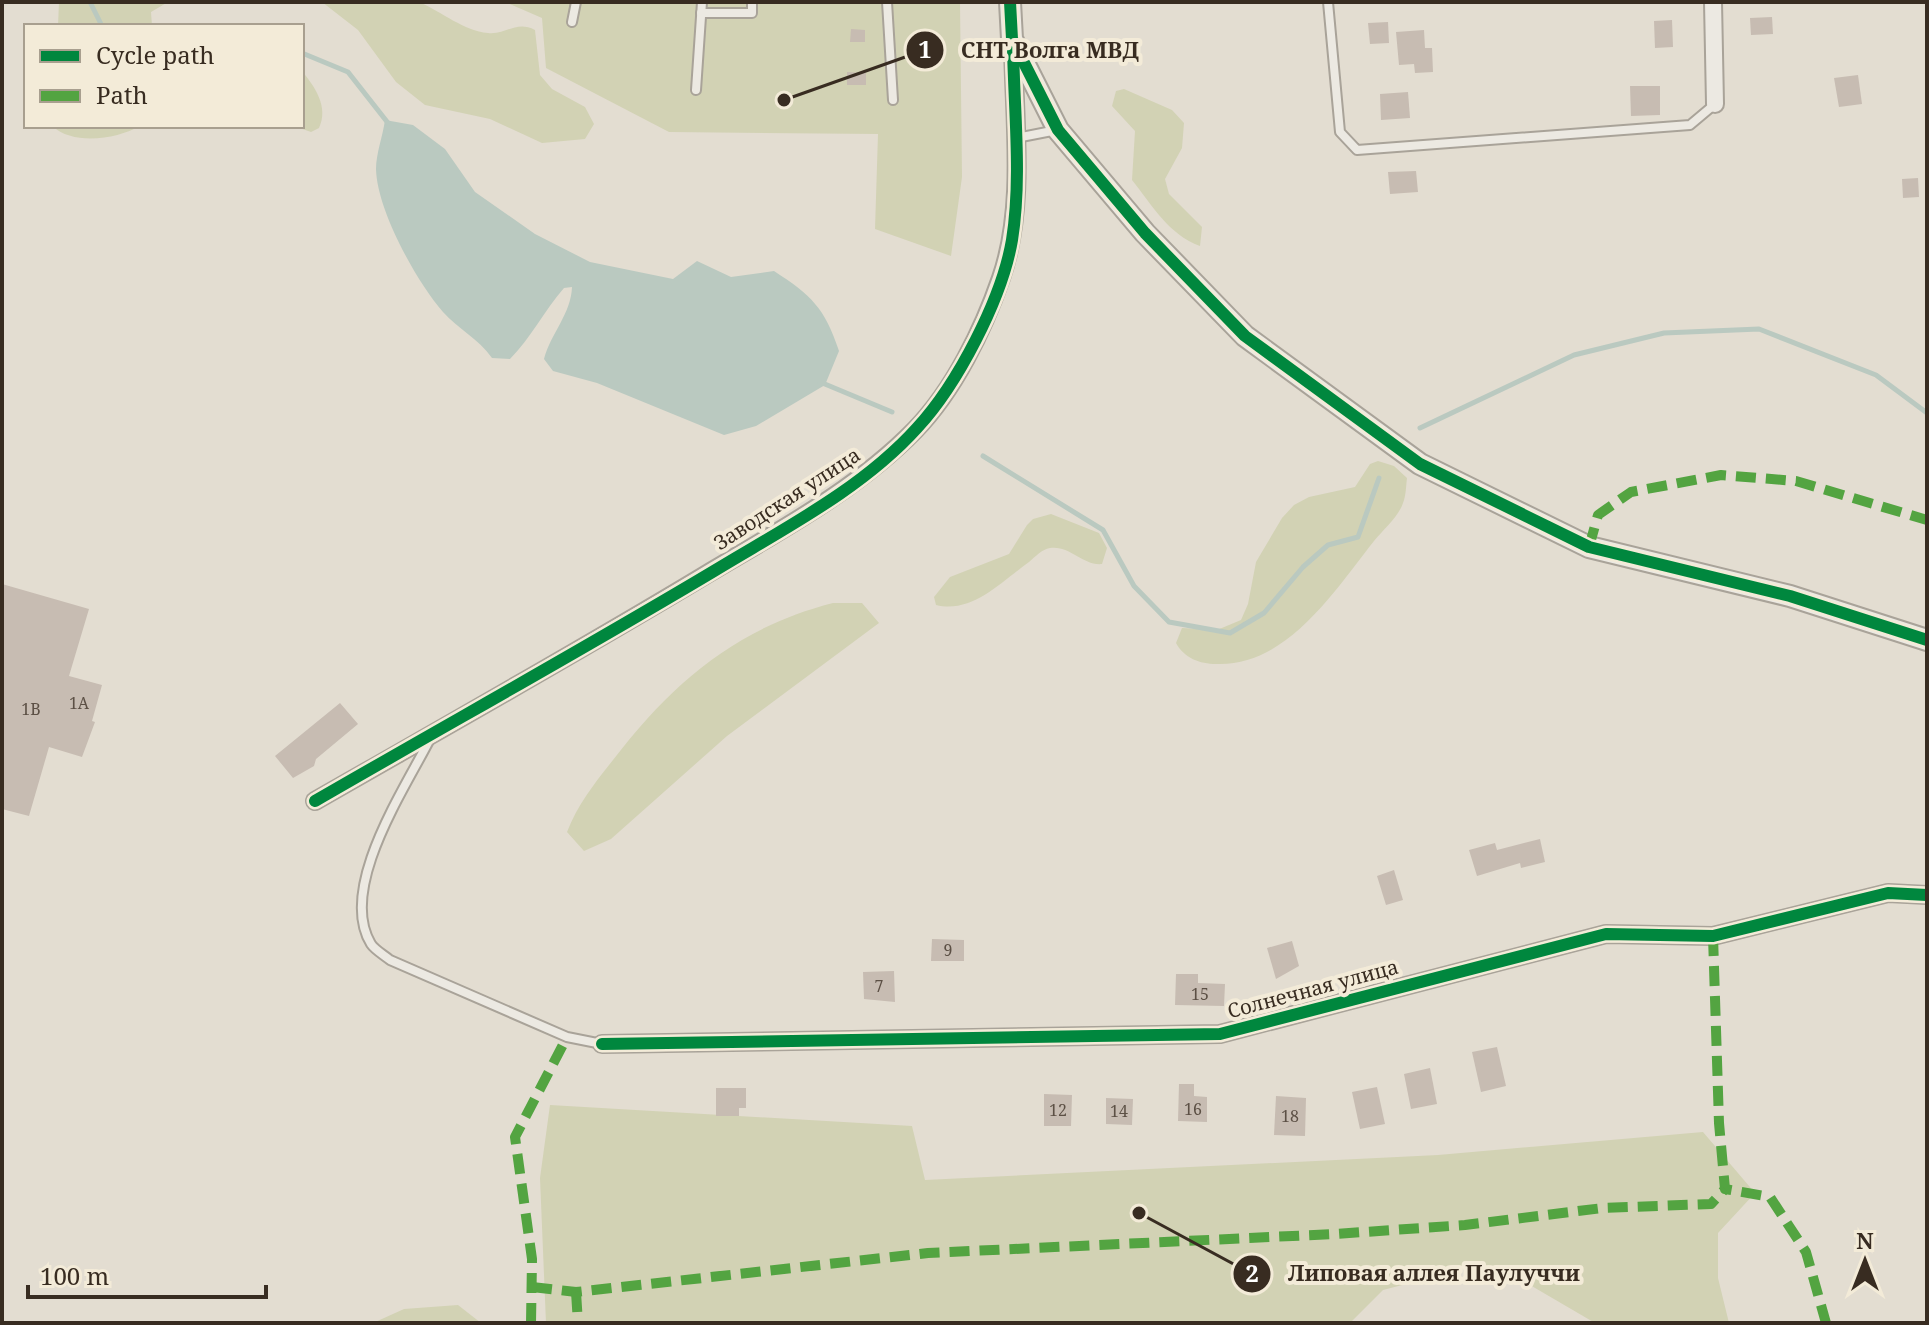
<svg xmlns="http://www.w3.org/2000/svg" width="1929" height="1325" font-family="'Noto Serif',serif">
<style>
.green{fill:#d2d2b4}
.water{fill:#bac9c0}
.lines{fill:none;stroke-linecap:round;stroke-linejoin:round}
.stream{stroke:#bac9c0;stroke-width:5}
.building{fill:#c7bcb2}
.service-casing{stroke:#a9a399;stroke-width:12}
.minor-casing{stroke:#a9a399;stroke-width:20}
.tertiary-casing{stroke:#a9a399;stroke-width:24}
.service{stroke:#ece9e2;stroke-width:8}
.minor{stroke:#ece9e2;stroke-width:16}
.tertiary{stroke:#ece9e2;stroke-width:20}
.quiet{stroke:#53a441;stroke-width:10;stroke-dasharray:20 10;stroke-linecap:butt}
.cycleway-casing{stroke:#f3ebd8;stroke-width:17}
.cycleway{stroke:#00873e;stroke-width:12}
.labels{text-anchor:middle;stroke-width:8;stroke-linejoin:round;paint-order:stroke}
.number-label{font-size:16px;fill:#5c5045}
.street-label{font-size:20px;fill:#382c21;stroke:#f3ebd8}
.leader{fill:none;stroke:#382c21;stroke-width:3}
.callout-dot{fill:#382c21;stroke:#f3ebd8;stroke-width:3}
.mark-label{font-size:24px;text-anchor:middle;font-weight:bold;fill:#fff}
.callout-label{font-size:22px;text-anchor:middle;font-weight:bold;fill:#382c21;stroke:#f3ebd8;stroke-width:8;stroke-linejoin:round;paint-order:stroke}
</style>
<rect width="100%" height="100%" fill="#e3ddd1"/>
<g class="green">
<path d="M59,2H168L151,12L152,26H58Z"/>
<path d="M322,2C343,2 405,0 421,3C442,12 464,31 488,33C506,35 516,20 535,30L540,75L552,89L585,107L594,124L585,139L542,143L490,119L425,105L396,82L358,30Z"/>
<path d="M505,2H960L962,177L951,256L875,229L878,134L669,132L546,68L542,18Z"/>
<path d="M302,71C315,87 329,107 319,128L311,132L294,126H302Z"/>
<path d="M1124,89L1172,110L1184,123L1182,148L1165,179L1169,194L1202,227L1200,246C1169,235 1152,205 1132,180L1135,131L1112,106L1116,91Z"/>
<path d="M52,126H140C117,139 74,146 52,126Z"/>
<path d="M1378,461L1394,466L1407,478C1406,486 1406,496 1403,503C1399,516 1383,530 1374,541C1335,590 1287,667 1216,664C1200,664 1184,658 1176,643L1182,628L1217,630L1241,620L1248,604L1256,562L1282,518L1294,505L1309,497L1355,487L1370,464Z"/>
<path d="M1051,514L1099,533L1107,548L1102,564C1083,566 1070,545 1050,548C1042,549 1035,557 1029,562C1001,582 972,614 936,605L934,597L950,577L1009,554L1027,525L1033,519Z"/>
<path d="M833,603H862L879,623L727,736L611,839L584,851L567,832C578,804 594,784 613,760C673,682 736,628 833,603Z"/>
<path d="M550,1105L912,1126L925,1180L1438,1155L1703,1132L1755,1193L1718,1233V1278L1729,1323H1595L1518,1278L1468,1268L1383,1290L1350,1323H546L540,1178Z"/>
<path d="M458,1305L481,1323H373L404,1309Z"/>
</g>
<path class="water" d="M385,120L413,125L445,149L475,192L535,234L590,262L673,279L697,261L731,277L774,271C811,295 825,308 839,351L825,385L756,426L724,435L597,383L553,371L544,359C551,333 571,314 572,287L564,288C544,311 531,338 510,359L492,358C478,338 458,329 443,312C416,281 377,210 376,169C376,154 383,135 385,120Z"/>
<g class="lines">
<g class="stream">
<path d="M90,2L102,26"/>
<path d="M302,53L348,72L388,123"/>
<path d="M820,382L892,412"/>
<path d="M1420,428L1574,355L1664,333L1759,329L1876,375L1927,413"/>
<path d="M983,456L1103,530L1134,586L1169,622L1230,633L1264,613L1303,567L1328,545L1358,537L1379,478"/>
</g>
</g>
<g class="building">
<path d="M1772,17L1773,34L1751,35L1750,18Z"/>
<path d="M1672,20L1673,47L1655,48L1654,21Z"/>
<path d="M1388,22L1389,43L1370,44L1368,23Z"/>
<path d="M851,29L865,30V42H850Z"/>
<path d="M1424,30L1425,48H1432L1433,72L1415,73L1414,64L1399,65L1396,32Z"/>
<path d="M847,72L866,73V85H847Z"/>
<path d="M1858,75L1862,104L1839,107L1834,78Z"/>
<path d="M1630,86H1660V115L1631,116Z"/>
<path d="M1408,92L1410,118L1381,120L1380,94Z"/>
<path d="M1416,171L1418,192L1390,194L1388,172Z"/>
<path d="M1918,178L1919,197L1903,198L1902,179Z"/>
<path d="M2,584L89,609L69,676L102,685L92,721L95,722L82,757L49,747L29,816L2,809Z"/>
<path d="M340,703L358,724L316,759L314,766L293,778L275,756Z"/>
<path d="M1540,839L1545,862L1521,868L1520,863L1477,876L1469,850L1495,843L1497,850Z"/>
<path d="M1394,870L1403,900L1386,905L1377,876Z"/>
<path d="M932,939L964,940V961H931Z"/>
<path d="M1292,941L1299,966L1276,979L1267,948Z"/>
<path d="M894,971L895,1002L864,999L863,972Z"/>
<path d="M1176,974H1198V983L1225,984L1224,1006L1175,1005Z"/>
<path d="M1497,1047L1506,1086L1481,1092L1472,1052Z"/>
<path d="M1430,1068L1437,1104L1411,1109L1404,1074Z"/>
<path d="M1179,1084H1194V1096L1207,1097V1122L1178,1121Z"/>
<path d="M1377,1087L1385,1124L1360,1129L1352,1092Z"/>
<path d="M716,1088H746V1108H739V1116H716Z"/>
<path d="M1044,1094L1072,1095L1071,1126H1044Z"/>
<path d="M1276,1096L1306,1098L1305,1136L1274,1135Z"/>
<path d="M1106,1098L1133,1099L1132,1125L1106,1124Z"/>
</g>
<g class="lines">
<g class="service-casing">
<g id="service">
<path d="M887,2L893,100"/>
<path d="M1328,2L1340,132L1357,150L1690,125L1715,104"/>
<path d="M701,13H752V2"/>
<path d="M572,22L576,2"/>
<path d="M696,90L702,2"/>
<path d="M1016,138L1057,130"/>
<path d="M431,737C406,787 337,888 371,944C375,950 384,955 390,960L567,1037L602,1044"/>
</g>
</g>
<g class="minor-casing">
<g id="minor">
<path d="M1713,2L1715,104"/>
<path d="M315,801C446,726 578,652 707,574C779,531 856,490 915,430C954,390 983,330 1001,278C1026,206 1014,120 1013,44"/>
<path d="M602,1044L1220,1034L1606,934L1713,936L1888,893L1927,895"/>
</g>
</g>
<g class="tertiary-casing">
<path id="tertiary" d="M1010,2L1012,39L1058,130L1145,233L1245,336L1420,464L1589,547L1790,596L1927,640"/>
</g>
<use href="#service" class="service"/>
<use href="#minor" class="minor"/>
<use href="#tertiary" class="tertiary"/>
<g class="quiet">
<path d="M1589,547L1598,515L1631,492L1721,475L1796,481L1927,520"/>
<path d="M1713,936L1719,1123L1725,1189L1770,1197L1806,1252L1826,1323"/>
<path d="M532,1287L576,1292L928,1253L1335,1234L1465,1225L1603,1208L1711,1204L1725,1189"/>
<path d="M576,1292L578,1323"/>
<path d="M531,1323L532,1259L515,1137L567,1037"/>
</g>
<g class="cycleway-casing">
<g id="cycleway">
<path d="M1010,2L1012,39L1058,130L1145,233L1245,336L1420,464L1589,547L1790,596L1927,640"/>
<path d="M315,801C448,724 582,650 714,571C783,529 862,489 917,428C957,385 1002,299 1012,240C1022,178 1014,110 1013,47"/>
<path d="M602,1044L1220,1034L1606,934L1713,936L1888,893L1927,895"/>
</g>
</g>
<use href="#cycleway" class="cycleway"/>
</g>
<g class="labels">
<g class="number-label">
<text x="79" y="709">1А</text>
<text x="31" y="715">1В</text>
<text x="948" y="956">9</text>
<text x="879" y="992">7</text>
<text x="1200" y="1000">15</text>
<text x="1193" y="1115">16</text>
<text x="1058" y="1116">12</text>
<text x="1119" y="1117">14</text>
<text x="1290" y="1122">18</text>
</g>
<g class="street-label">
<text transform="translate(787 499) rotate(-33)" y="7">Заводская улица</text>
<text transform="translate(1313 989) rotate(-15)" y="7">Солнечная улица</text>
</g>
</g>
<path class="leader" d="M784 100L925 50M1139 1213L1252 1274"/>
<g class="callout-dot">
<circle cx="784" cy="100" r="8"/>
<circle cx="1139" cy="1213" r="8"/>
<circle cx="925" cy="50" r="20"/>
<circle cx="1252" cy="1274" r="20"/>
</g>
<g class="mark-label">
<text x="925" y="58">1</text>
<text x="1252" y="1282">2</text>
</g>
<g class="callout-label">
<text x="1050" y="58">СНТ Волга МВД</text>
<text x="1434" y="1281">Липовая аллея Паулуччи</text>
</g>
<rect width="1929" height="1325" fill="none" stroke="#382c21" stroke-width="8"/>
<rect x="24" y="24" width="280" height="104" fill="#f3ebd8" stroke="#a89f8f" stroke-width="2"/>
<rect x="40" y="50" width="40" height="12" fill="#00873e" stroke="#a89f8f" stroke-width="2"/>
<text x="96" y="64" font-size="24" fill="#382c21">Cycle path</text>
<rect x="40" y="90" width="40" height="12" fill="#53a441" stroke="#a89f8f" stroke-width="2"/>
<text x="96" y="104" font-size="24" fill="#382c21">Path</text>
<g transform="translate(1865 1261)" stroke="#f3ebd8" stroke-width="6" paint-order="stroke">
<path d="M0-6L14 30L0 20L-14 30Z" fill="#382c21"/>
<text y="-12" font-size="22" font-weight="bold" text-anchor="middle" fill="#382c21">N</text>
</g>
<path d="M28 1285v12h238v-12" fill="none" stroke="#382c21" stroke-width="4"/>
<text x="40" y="1285" font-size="24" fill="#382c21" stroke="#f3ebd8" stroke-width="6" paint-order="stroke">100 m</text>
</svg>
